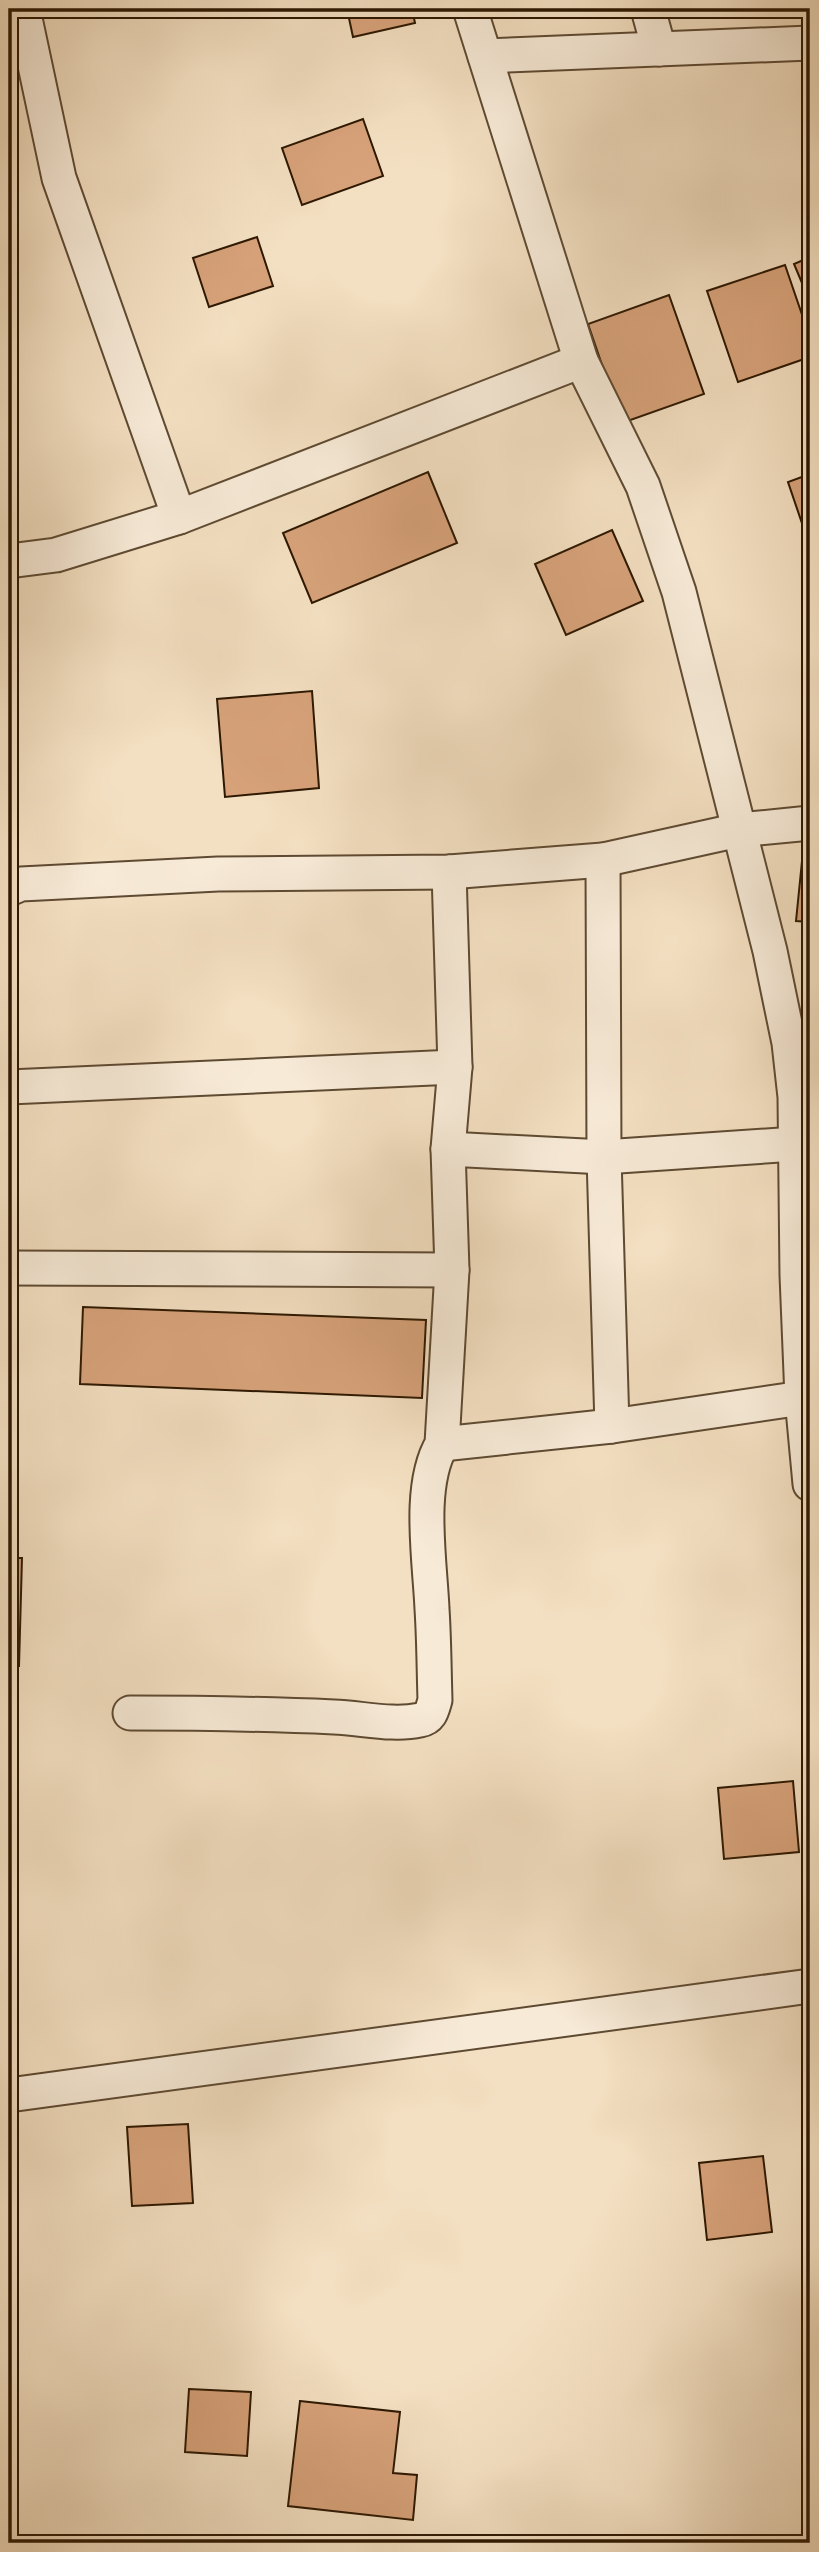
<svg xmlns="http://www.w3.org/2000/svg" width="819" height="2552" font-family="Vollkorn,serif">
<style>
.building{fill:#d7a27a;stroke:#2d1802;stroke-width:2}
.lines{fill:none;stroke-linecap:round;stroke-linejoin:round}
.street-casing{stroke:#5e4a32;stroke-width:37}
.street{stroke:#f7ead7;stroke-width:33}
</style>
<rect width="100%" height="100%" fill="#f3dfc1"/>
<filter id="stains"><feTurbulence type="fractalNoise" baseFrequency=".00286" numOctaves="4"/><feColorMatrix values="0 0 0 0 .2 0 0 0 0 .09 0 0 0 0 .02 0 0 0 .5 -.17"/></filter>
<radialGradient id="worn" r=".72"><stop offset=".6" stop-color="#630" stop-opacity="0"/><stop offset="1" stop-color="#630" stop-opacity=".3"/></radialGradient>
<g class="building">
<path d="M347,9H412L415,23L353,37Z"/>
<path d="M363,119L383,176L302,205L282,148Z"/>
<path d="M257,237L273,286L209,307L193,258Z"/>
<path d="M810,257V302L794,264Z"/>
<path d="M785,265L810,338V357L738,382L707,291Z"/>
<path d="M669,295L704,394L622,423L588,324Z"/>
<path d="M428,472L457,543L312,603L283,533Z"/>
<path d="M810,474V547L788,482Z"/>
<path d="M612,530L643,601L566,635L535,564Z"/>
<path d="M312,691L319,788L225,797L217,699Z"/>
<path d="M802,861L810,862V922L796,921Z"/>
<path d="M83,1307L426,1320L422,1398L80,1384Z"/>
<path d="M9,1558H22L19,1666H9Z"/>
<path d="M793,1781L799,1852L724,1859L718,1788Z"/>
<path d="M188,2124L193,2203L132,2206L127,2127Z"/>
<path d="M763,2156L772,2232L707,2240L699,2163Z"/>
<path d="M189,2389L251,2392L247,2456L185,2452Z"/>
<path d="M300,2401L400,2412L393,2473L417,2475L413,2520L288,2506Z"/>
</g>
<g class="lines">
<g class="street-casing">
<g id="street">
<path d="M23,9L59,178L179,517"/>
<path d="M470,9L581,361L643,486L679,592L770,951L789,1043L795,1097L797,1275L802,1398L810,1484"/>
<path d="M648,9L659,49"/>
<path d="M485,56L810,43"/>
<path d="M9,561L56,555L179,517L581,361"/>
<path d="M603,860L604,1157L612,1426"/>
<path d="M9,889L21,884L218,874L449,872L603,860L739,830L810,823"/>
<path d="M9,1087L455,1067"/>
<path d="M448,1149L604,1157L810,1143"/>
<path d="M9,1268L452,1270"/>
<path d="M442,1444L612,1426L802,1398"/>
<path d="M130,1713C198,1713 266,1714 334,1717C362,1718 393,1726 420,1720C431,1718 432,1710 435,1700C434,1670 434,1639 432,1609C430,1561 417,1486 442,1444L452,1270L448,1149L455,1067L449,872"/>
<path d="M9,2095L810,1986"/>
</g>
</g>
<use href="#street" class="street"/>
</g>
<rect width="819" height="2552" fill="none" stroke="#f3dfc1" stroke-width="35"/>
<rect x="10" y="10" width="798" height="2531" fill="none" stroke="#2d1802" stroke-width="3.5"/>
<rect x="18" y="18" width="784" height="2517" fill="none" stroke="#2d1802" stroke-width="2"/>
<rect width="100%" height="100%" filter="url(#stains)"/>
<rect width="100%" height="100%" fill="url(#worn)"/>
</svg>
